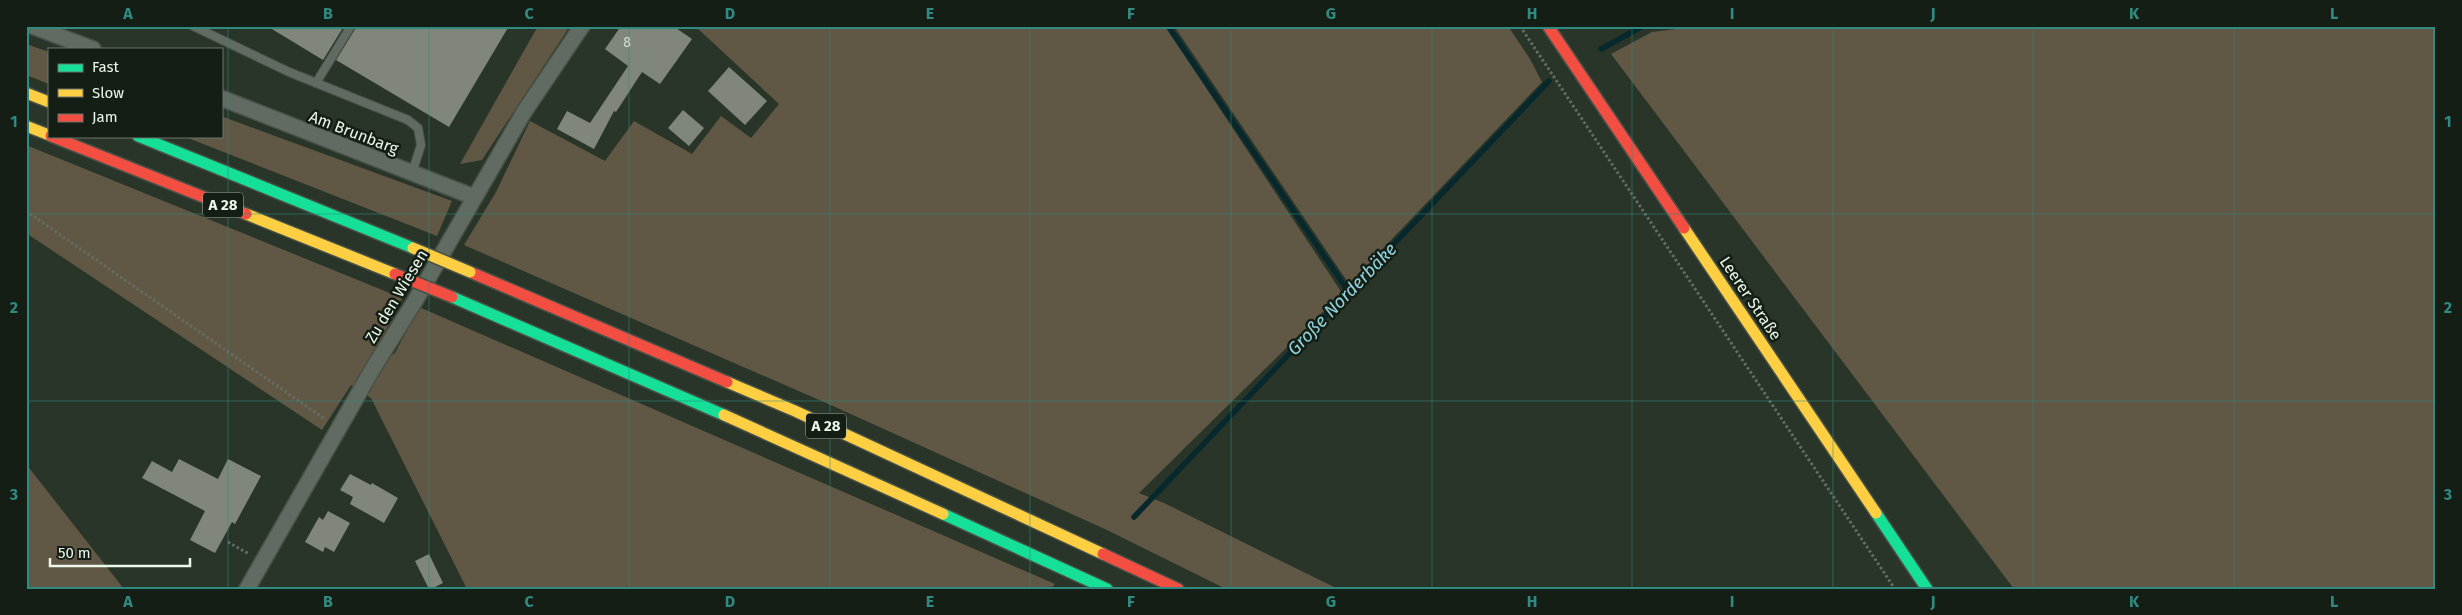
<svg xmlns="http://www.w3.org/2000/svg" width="2462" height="615" font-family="'Fira Sans',sans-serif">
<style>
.green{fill:#605844}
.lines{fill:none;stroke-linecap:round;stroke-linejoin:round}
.stream{stroke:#07282c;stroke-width:5.5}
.building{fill:#80867b}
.lane-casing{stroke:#475147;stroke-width:10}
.street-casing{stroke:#475147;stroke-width:18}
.fast-casing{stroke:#475147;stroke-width:14}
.slow-casing{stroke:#475147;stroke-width:14}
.jam-casing{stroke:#475147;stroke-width:14}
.path{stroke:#646c64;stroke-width:3;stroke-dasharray:2.5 2.5;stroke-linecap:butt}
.lane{stroke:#626b62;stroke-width:8}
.street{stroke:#626b62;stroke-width:15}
.fast{stroke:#16e098;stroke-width:11}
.slow{stroke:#ffcf43;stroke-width:11}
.jam{stroke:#f24e42;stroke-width:11}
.slow-bridge-casing{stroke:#475147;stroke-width:14;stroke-linecap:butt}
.jam-bridge-casing{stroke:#475147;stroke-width:14;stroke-linecap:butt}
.slow-bridge{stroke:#ffcf43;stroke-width:11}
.jam-bridge{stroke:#f24e42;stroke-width:11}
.grid{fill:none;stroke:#308a81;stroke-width:1;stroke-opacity:0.55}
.labels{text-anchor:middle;stroke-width:5;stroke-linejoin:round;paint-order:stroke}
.number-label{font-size:14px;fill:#d1dcd0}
.shield{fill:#151e15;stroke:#acb7ac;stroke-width:1}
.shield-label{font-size:15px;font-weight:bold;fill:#ecf8ec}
.street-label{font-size:16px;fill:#ecf8ec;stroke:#151e15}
.water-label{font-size:18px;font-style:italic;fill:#90d4df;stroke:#151e15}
.neatline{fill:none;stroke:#308a81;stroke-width:2}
.grid-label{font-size:16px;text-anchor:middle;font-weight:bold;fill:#308a81}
</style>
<rect width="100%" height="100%" fill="#2a352a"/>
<g class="green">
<path d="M538,26H570L482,160L460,164Z"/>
<path d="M695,26H1165L1342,293L1139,493L1164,503L1338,589H1226L1107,530L833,406L464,245L496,192L530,121L605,161L634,121L692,154L721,116L751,138L779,104Z"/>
<path d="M1174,26H1508L1530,59L1542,82L1349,284Z"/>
<path d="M1700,26H2436V589H2014L1611,54L1652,32Z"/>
<path d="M26,44L49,52V84L26,75Z"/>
<path d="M221,116L452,201L437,236L183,136H221Z"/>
<path d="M26,145L402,298L378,346L389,357L395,353L419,307L1055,584L1050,589H467L371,398L351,385L322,430L26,233Z"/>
<path d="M26,464L124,589H26Z"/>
</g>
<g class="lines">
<g class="stream">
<path d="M1168,26L1348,291"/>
<path d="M1601,49L1643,26"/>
<path d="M1134,517L1549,81"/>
</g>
</g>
<g class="building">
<path d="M267,26H344L323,60Z"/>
<path d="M357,26H509L449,127L336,60Z"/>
<path d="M621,26H673L692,39L660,84L642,72L616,112L614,111L594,149L557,129L567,111L590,123L628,66L605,49Z"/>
<path d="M729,67L767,101L745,125L708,91Z"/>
<path d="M683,110L704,128L689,146L668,128Z"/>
<path d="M179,459L218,479L228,459L261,476L235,524L232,522L215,553L190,540L205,511L142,478L152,461L172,472Z"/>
<path d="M350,474L371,485L372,483L398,498L384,523L350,504L353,497L340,490Z"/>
<path d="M328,511L350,523L334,552L325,547L323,552L305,542L319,517L323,520Z"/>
<path d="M429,554L443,583L431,589H429L415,561Z"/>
</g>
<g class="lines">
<g class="lane-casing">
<g id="lane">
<path d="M193,26L289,72L408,120L418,128L421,145L412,173"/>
<path d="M316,83L351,26"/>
</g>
</g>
<g class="street-casing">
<g id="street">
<path d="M32,26L93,49"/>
<path d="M221,98L474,197"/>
<path d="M247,589L372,370L415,301L524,112L582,26"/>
</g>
</g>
<g class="fast-casing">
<g id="fast">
<path d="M138,136L413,248"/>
<path d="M452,297L724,415"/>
<path d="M1876,513L1927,589"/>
<path d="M943,514L1107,589"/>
</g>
</g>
<g class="slow-casing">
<g id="slow">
<path d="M26,93L49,102"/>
<path d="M26,126L49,135"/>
<path d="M246,214L395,274"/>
<path d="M1684,228L1876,513"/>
<path d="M727,382L795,411L1103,554"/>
<path d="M724,415L943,514"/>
</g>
</g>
<g class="jam-casing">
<g id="jam">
<path d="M1548,26L1684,228"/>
<path d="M51,136L246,214"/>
<path d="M470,272L727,382"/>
<path d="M1103,554L1178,589"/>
</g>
</g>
<g class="path">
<path d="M1520,26L1895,589"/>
<path d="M26,211L326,420"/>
<path d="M228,542L249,554"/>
</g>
<use href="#lane" class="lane"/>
<use href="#street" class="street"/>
<use href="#fast" class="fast"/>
<use href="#slow" class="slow"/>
<use href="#jam" class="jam"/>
<g class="slow-bridge-casing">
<path id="slow-bridge" d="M413,248L470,272"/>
</g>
<g class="jam-bridge-casing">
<path id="jam-bridge" d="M395,274L452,297"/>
</g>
<use href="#slow-bridge" class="slow-bridge"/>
<use href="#jam-bridge" class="jam-bridge"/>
</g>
<path class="grid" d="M228,26V589M429,26V589M629,26V589M830,26V589M1030,26V589M1231,26V589M1432,26V589M1632,26V589M1833,26V589M2033,26V589M2234,26V589M26,214H2436M26,401H2436"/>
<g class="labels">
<g class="number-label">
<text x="627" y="47">8</text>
</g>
<g class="shield">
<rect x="203" y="192.5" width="40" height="25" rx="4"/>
<rect x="806" y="413.5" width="40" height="25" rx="4"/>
</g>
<g class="shield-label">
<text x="223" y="210">A 28</text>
<text x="826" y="431">A 28</text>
</g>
<g class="street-label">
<text transform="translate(354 132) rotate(21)" y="6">Am Brunbarg</text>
<text transform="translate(396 296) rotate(-59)" y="6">Zu den Wiesen</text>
<text transform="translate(1751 298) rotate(56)" y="6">Leerer Straße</text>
</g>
<g class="water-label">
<text transform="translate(1342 299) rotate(-46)" y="6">Große Norderbäke</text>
</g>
</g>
<rect width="2462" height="615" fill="none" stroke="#151e15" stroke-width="55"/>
<rect x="48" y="48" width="175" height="90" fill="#151e15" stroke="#6b756b"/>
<rect x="58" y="64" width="25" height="8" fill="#16e098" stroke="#6b756b"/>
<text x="92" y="72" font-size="15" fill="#ecf8ec">Fast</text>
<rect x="58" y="89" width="25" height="8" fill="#ffcf43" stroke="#6b756b"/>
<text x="92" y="98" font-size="15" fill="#ecf8ec">Slow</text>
<rect x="58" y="114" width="25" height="8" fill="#f24e42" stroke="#6b756b"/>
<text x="92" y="122" font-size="15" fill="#ecf8ec">Jam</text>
<path d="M50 558v8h140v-8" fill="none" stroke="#ecf8ec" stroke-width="2.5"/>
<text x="58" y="558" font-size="15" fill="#ecf8ec" stroke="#151e15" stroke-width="4" paint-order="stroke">50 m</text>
<rect x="28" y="28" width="2406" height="560" class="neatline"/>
<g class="grid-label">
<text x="128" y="19">A</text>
<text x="328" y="19">B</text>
<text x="529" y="19">C</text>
<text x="730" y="19">D</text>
<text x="930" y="19">E</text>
<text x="1131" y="19">F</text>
<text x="1331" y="19">G</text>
<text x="1532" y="19">H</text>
<text x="1732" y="19">I</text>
<text x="1933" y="19">J</text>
<text x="2134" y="19">K</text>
<text x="2334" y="19">L</text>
<text x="14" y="127">1</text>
<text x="2448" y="127">1</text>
<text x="14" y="313">2</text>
<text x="2448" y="313">2</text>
<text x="14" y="500">3</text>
<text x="2448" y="500">3</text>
<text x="128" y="607">A</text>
<text x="328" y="607">B</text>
<text x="529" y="607">C</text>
<text x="730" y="607">D</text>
<text x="930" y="607">E</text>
<text x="1131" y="607">F</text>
<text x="1331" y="607">G</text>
<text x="1532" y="607">H</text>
<text x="1732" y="607">I</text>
<text x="1933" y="607">J</text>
<text x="2134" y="607">K</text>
<text x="2334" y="607">L</text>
</g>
</svg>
